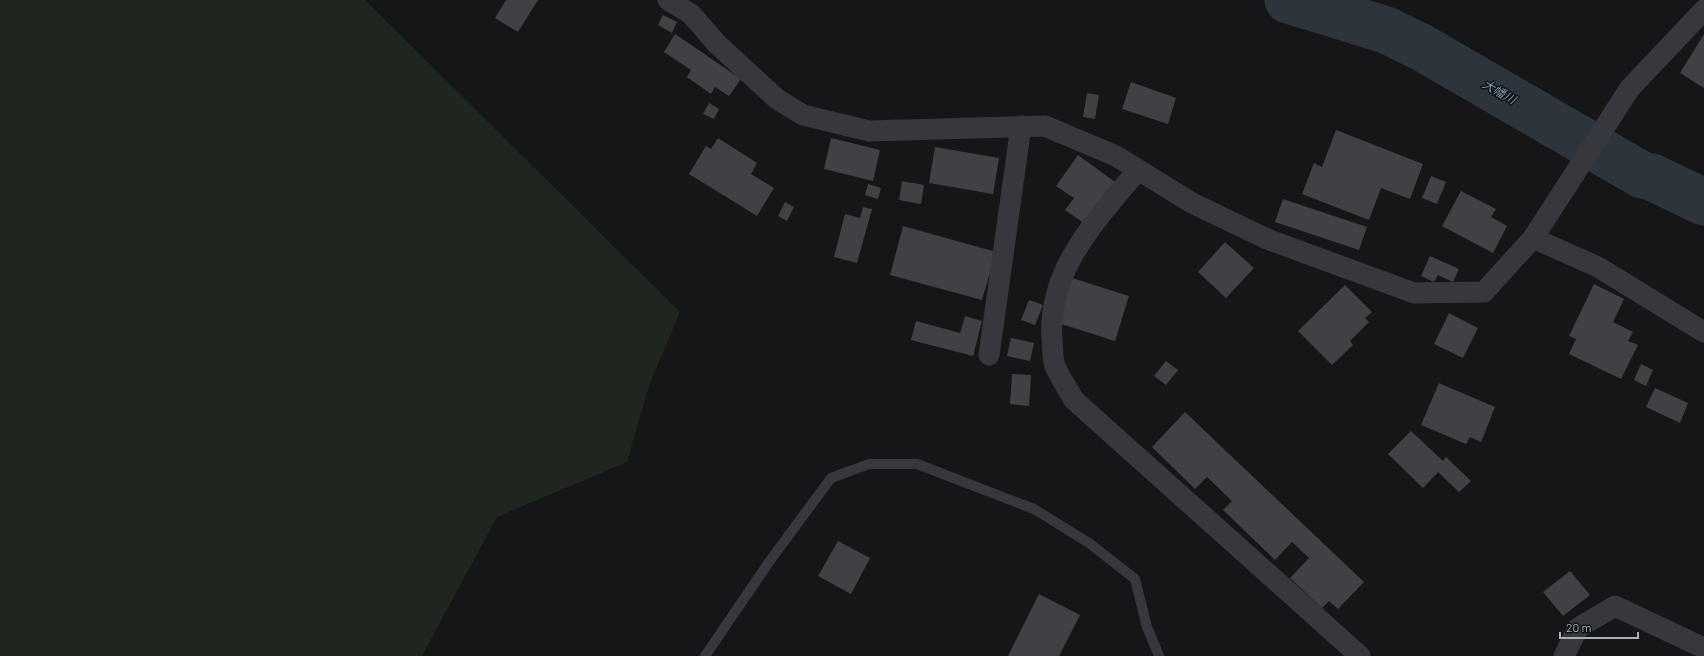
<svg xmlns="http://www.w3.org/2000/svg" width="1704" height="656" font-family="Barlow,'Noto Sans JP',sans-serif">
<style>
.green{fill:#1e261f}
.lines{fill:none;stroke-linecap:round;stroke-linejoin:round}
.river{stroke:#2c353c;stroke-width:47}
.building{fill:#404145}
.lane{stroke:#37383d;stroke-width:10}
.street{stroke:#37383d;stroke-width:21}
.labels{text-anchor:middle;stroke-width:3;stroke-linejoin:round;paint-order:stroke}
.water-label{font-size:12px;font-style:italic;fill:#7f9bb3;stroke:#111113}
</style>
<rect width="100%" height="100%" fill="#161618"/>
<path class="green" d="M0,0H365L680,312L650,383L627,462L497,517L422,656H0Z"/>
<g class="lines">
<path class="river" d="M1288,0L1386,30L1421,47L1642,175L1652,177L1704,202"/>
</g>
<g class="building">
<path d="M506,0H538L518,32L495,18Z"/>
<path d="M663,15L677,22L672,33L658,25Z"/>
<path d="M675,34L741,79L729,96L715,87L711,94L687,77L691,70L664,52Z"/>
<path d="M1704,34V88L1680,73Z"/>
<path d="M1131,82L1176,98L1168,124L1122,109Z"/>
<path d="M1087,93L1099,95L1095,119L1083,117Z"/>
<path d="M709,103L719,109L714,119L703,114Z"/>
<path d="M1336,130L1423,164L1410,199L1381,188L1369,220L1302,194L1314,163L1322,167Z"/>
<path d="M718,138L757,163L751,174L774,188L757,216L689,174L706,146L711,149Z"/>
<path d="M831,138L880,150L873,181L824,169Z"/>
<path d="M935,147L999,158L993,194L929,183Z"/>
<path d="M1078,155L1115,182L1085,224L1065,210L1074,198L1056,186Z"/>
<path d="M1431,176L1446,182L1437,204L1422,198Z"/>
<path d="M902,181L924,185L921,204L899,200Z"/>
<path d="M868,184L881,188L878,199L865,195Z"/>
<path d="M1461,191L1496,209L1491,217L1507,226L1493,253L1442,226Z"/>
<path d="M1283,199L1367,227L1359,250L1275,222Z"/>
<path d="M785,202L794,207L787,221L778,216Z"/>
<path d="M863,207L872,209L857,263L834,257L845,214L860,218Z"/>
<path d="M903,226L996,252L982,300L890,275Z"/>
<path d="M1225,242L1254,268L1226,298L1198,272Z"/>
<path d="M1430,256L1459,269L1453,282L1438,275L1434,282L1421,276Z"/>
<path d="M1072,278L1129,296L1115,341L1058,323Z"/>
<path d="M1594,284L1624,299L1613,322L1633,332L1628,341L1638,345L1621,379L1569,354L1576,339L1569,336Z"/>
<path d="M1345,285L1372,312L1365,318L1369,322L1350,341L1353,345L1332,365L1298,331Z"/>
<path d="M1029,300L1043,305L1035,325L1021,320Z"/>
<path d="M1449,313L1478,328L1463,358L1434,344Z"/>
<path d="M965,316L982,321L973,356L911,340L916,321L960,333Z"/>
<path d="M1011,338L1034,343L1030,361L1007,356Z"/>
<path d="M1166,361L1178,370L1166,385L1154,376Z"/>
<path d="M1641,364L1653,370L1646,386L1634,380Z"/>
<path d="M1012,374L1031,375L1029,406L1010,404Z"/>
<path d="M1439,383L1495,407L1481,442L1470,437L1466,444L1421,425Z"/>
<path d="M1655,388L1688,403L1680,423L1646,407Z"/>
<path d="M1185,412L1364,582L1338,609L1329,601L1322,608L1290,578L1309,558L1292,542L1275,560L1223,510L1232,501L1207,477L1195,489L1152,447Z"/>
<path d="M1411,431L1443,461L1446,457L1471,481L1459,492L1438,472L1423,488L1388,454Z"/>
<path d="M838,541L870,558L851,594L818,576Z"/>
<path d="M1570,571L1590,595L1563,616L1543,592Z"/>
<path d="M1039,594L1080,615L1059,656H1008Z"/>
</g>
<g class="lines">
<path class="lane" d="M705,656L769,562L831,478L869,464H917L1034,509L1089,543L1135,579L1147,627L1159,656"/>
<g class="street">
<path d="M668,0L691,14L717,44L777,99L803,115L869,131L1045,126L1116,156L1192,203L1267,239L1414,293L1484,292L1533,238L1630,88L1704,10"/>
<path d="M1138,170C1097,219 1047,270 1052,339C1053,347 1052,358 1055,366C1060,378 1068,389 1074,400L1360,656"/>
<path d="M1533,238L1598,267L1704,332"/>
<path d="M989,355L1021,126"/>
<path d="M1564,656L1578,628L1615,606L1704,648"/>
</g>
</g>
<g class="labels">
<g class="water-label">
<text transform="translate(1499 92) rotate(30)" y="4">大幡川</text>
</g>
</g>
<path d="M1560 632v6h78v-6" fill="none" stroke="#a8adb8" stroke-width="2"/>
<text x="1566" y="632" font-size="12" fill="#a8adb8" stroke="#111113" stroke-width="3" paint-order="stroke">20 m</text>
</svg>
